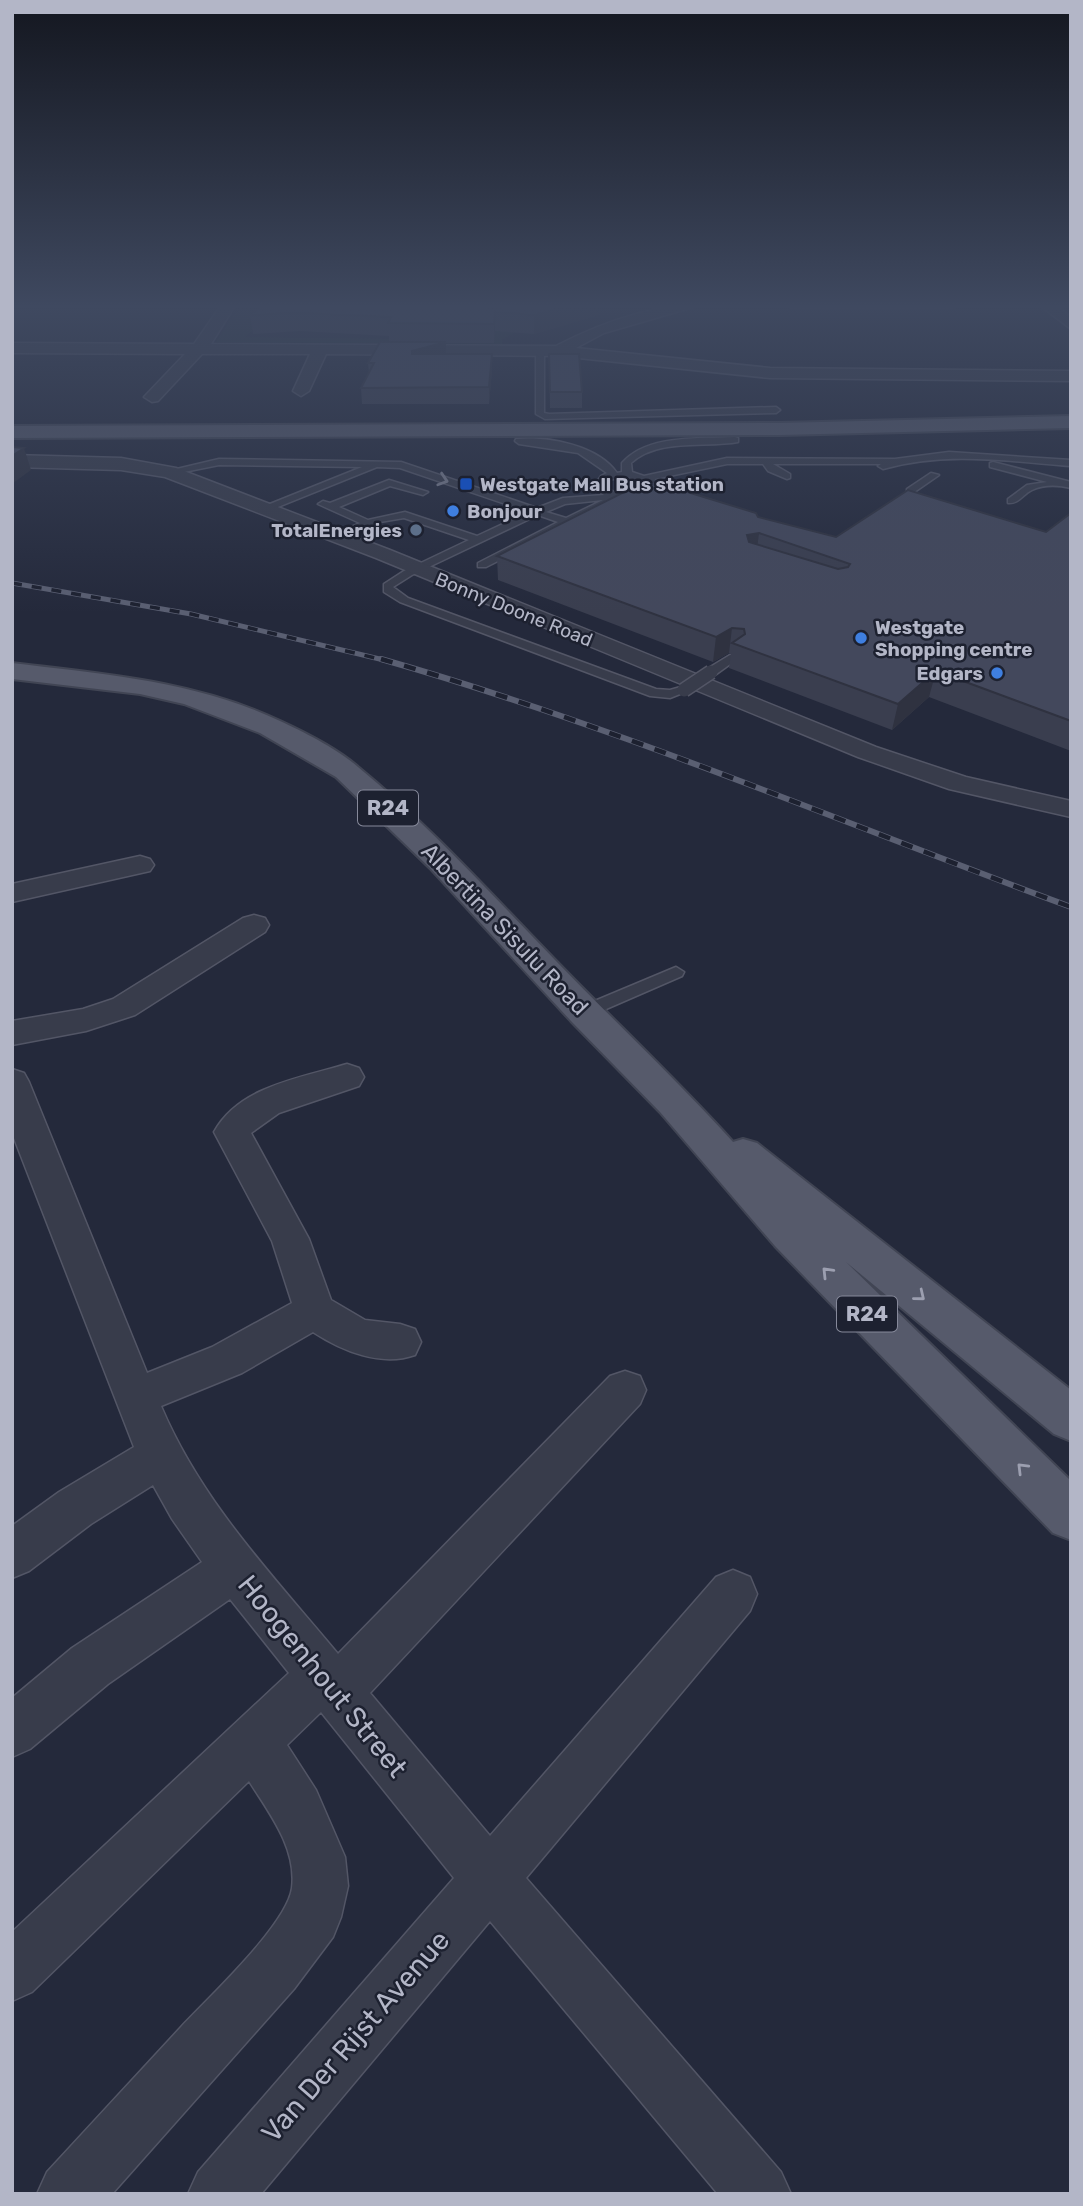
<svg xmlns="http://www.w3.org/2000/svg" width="1083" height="2206" font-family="Rubik,sans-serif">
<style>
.green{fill:#26353c}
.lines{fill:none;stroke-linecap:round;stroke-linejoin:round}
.lane-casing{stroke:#535666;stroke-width:3}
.street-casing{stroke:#535666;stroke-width:3}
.primary-casing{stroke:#414554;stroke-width:4}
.lane{fill:#383c4b;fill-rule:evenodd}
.street{fill:#383c4b;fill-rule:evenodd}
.primary{fill:#565a6b;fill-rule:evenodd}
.rail-far1-casing{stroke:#5a5f72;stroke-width:5}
.rail-casing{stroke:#5a5f72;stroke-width:6}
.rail-far1{stroke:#1d2130;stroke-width:3.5;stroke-dasharray:10;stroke-linecap:butt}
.rail{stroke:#1d2130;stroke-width:4.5;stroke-dasharray:12;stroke-linecap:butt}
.lane-bridge-casing{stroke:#535666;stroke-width:16;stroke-linecap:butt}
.lane-bridge{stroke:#383c4b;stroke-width:13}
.wall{fill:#3a3e4f}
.shaded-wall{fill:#2f3240}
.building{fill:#43485c;stroke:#2f3240;stroke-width:2;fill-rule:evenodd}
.oneway{stroke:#7c7f8f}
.oneway2{stroke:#9c9fb0}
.transit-dot{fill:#1a4fb4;stroke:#1d2130;stroke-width:2.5}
.shop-dot{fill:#3f7fe0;stroke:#1d2130;stroke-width:2.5}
.service-dot{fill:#5c6f8a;stroke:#1d2130;stroke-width:2.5}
.labels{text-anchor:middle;stroke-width:5;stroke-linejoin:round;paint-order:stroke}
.far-poi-label{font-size:19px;font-weight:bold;fill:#b3b6c7;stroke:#1d2130;text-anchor:start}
.far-street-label{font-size:19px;fill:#b3b6c7;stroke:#1d2130}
.shield{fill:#1d2130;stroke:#86899a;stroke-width:2}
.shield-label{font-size:21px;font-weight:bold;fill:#b3b6c7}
.street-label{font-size:23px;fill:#b3b6c7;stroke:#1d2130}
.near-street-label{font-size:28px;fill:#b3b6c7;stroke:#1d2130}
</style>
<rect width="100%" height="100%" fill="#24293b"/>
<path class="green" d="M241,304H285L245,337L471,340V332L523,327L502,340V344L216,342Z"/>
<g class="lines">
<g class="lane-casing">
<g id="lane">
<path d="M540,349L544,351V413L549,414L776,407L780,410L776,413L545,419L536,414V351Z"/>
<path d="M735,437L738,438V442C705,448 658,438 631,463L632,472L644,476L727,458L895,459L949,452L1071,460V466C1007,461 945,451 883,469L878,466L881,464H773L790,474V478L787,479L768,471L763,464H727L655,479L659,488C643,502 624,499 605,500L609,503L607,505L486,567H478V563L558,522L538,515L412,575L393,587L408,598L656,689L670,690L684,686L690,690L670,698L650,696L400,602L384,592V584L404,571L469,540L404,518L380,522L337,540L332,537L333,535L360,523L318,504L323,501L330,503L389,480L428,492L423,495L390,486L339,507L368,520L405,512L477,536L529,512L400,468L377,467L263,513L258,510L260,508L362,467L219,465L169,475L164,472L219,459L401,462L537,508L563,498L604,495L594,486L601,476L607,473L578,453L519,444L515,441L516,439C547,436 598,445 617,473L622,472V463C647,434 700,439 735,437ZM627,477L648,483L649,487C634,496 617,497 604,486L607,480ZM603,500L566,518L546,512L565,504Z"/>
<path d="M993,462L1071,482V488C1058,485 1045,484 1032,490C1023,494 1019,504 1008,503V499L1027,485L1047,482L990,467V463Z"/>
<path d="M931,473L939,475L913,493H907V489Z"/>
<path d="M730,655L740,657L715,675H707V669Z"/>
<path d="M676,967L684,972L682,976L590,1016L584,1018L576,1012L578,1008Z"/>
</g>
</g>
<g class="street-casing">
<g id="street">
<path d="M222,304H236L211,344L556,346C601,323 653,304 704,304L604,333L576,348L770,368L1071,371V381L770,378L559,356L326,354L309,391L301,396L293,391L310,354H202L158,401L152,402L144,397L185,354L12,353V343L194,344Z"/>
<path d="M785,304H959L952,308H792Z"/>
<path d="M1038,304H1054L1071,317V329Z"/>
<path d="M12,455L121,458L176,468L390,550L876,747L966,777L1071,801V817L949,789L858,757L376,558L165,477L121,470L12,467Z"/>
<path d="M140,856L150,859L154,865L150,871L12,902V884Z"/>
<path d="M254,915L265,918L269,925L265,932L135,1015L86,1031L12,1045V1021L83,1009L113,999L243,918Z"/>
<path d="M347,1064L359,1068L364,1077L359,1086L279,1113L251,1133L309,1239L331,1300L365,1320L400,1324L415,1329L421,1342L415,1355C381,1367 342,1351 313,1332L242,1373L161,1406C201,1501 273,1576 338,1654L610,1376L625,1371L640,1376L646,1390L640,1404L370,1693L490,1836L716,1577L733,1570L750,1577L757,1594L750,1611L526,1878L781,2172L791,2194H718L490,1921L261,2194H188L198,2172L454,1878L321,1712L287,1745L316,1790L345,1857L348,1886L341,1917L333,1937L294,1989L112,2194H37L47,2172C91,2124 136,2076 181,2027C208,1998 287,1925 292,1888C297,1848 269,1813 249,1781L32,1992L12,2001V1932L289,1673L230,1599L108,1684L30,1749L12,1757V1698L72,1648L202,1562L172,1519L153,1485L91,1524L29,1571L12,1578V1526L59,1492L134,1447L12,1133V1069L24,1073L29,1082L147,1373L212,1347L292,1303L272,1241L214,1132C239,1086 301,1078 347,1064Z"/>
</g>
</g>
<g class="primary-casing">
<g id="primary">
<path d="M1071,416V428L780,435L12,438V426L780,423Z"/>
<path d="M12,663C103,674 196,681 280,721C304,732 339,750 358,767C429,825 491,894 555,960C614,1021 676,1079 733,1142L743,1139L757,1143L1071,1390V1441L1054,1434L846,1262L1071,1481V1540L1053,1533L775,1246L660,1112L571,1021L430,868L336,777L260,733L184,704L140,694L12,679Z"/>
</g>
</g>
<use href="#lane" class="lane"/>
<use href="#street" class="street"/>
<use href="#primary" class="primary"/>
<g class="rail-far1-casing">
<path id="rail-far1" d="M12,583L191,614L388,661"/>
</g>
<g class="rail-casing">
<path id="rail" d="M381,659C617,726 842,823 1071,907"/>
</g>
<use href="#rail-far1" class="rail-far1"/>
<use href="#rail" class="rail"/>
<g class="lane-bridge-casing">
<path id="lane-bridge" d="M684,690L711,672"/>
</g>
<use href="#lane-bridge" class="lane-bridge"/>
</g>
<g class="wall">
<path d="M263,304H600L599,315L534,334L495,331L494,343H446V354L492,370L489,404H362L361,388L369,373L368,363L389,342V336L300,331L253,334L250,315Z"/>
<path d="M549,354L582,392V408H550Z"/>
<path d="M1071,513V751L929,697L892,730L729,668L731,653H729L713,662L498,580L497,556L758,517L836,537L1046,532Z"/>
</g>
<g class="shaded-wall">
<path d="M501,304H547L501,312Z"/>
<path d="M572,304H600L599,315L534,334V315Z"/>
<path d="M495,312V331L494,343V324Z"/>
<path d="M446,342V358L413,367L412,351Z"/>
<path d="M492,354V370L489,404V387Z"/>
<path d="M24,448L31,470L12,484V456Z"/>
<path d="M759,533L756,557L744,559L747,535Z"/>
<path d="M732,628L729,653L713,662L716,637Z"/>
<path d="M936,671L929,697L892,730L898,704Z"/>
</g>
<g class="building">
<path d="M263,304H455L492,308L536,306L540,304H572L534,315L495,312L494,324L388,323L391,317L297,313L250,315Z"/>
<path d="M380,342H446L412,351V354H492L489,387L361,388L374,363H368Z"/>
<path d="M549,354H579L582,392H550Z"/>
<path d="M12,447L24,448L12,456Z"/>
<path d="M648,480L756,513L758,517L836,537L908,490L1046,532L1071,513V721L936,671L898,704L732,643L745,634L744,629L732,628L716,637L497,556ZM759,533L850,564L848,567L838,569L749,542L747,535Z"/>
</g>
<defs><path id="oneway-chevron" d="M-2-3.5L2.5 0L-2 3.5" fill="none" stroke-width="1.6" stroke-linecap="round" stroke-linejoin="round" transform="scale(1.75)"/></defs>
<use class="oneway" href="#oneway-chevron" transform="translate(443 480) rotate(18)"/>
<g class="oneway2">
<use href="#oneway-chevron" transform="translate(827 1272) rotate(-134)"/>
<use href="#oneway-chevron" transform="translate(920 1296) rotate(39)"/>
<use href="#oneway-chevron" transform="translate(1022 1468) rotate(-135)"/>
</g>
<linearGradient id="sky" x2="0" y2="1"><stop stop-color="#141720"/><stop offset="0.5" stop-color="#3f4960"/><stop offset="1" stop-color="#3f4960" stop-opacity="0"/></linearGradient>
<rect width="1083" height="613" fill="url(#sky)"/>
<rect class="transit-dot" x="459" y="477" width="14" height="14" rx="3.5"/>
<g class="shop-dot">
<circle cx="453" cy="511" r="7"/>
<circle cx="861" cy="638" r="7"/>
<circle cx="997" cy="673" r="7"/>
</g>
<circle class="service-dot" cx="416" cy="530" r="7"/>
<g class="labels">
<g class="far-poi-label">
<text x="480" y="491">Westgate Mall Bus station</text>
<text x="467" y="518">Bonjour</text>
<text x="402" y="537" text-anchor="end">TotalEnergies</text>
<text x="875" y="634">Westgate<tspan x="875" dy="22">Shopping centre</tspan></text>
<text x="983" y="680" text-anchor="end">Edgars</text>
</g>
<g class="far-street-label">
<text transform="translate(514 609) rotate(22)" y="7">Bonny Doone Road</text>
</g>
<g class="shield">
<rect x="358" y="790.5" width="60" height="35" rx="5"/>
<rect x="837" y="1296.5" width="60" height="35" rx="5"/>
</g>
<g class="shield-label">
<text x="388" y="815">R24</text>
<text x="867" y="1321">R24</text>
</g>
<g class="street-label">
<text transform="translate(505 929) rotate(46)" y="8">Albertina Sisulu Road</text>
</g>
<g class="near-street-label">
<text transform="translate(323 1676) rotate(51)" y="10">Hoogenhout Street</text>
<text transform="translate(355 2036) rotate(-49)" y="10">Van Der Rijst Avenue</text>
</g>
</g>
<rect width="1083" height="2206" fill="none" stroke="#b3b6c7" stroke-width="28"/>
</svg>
